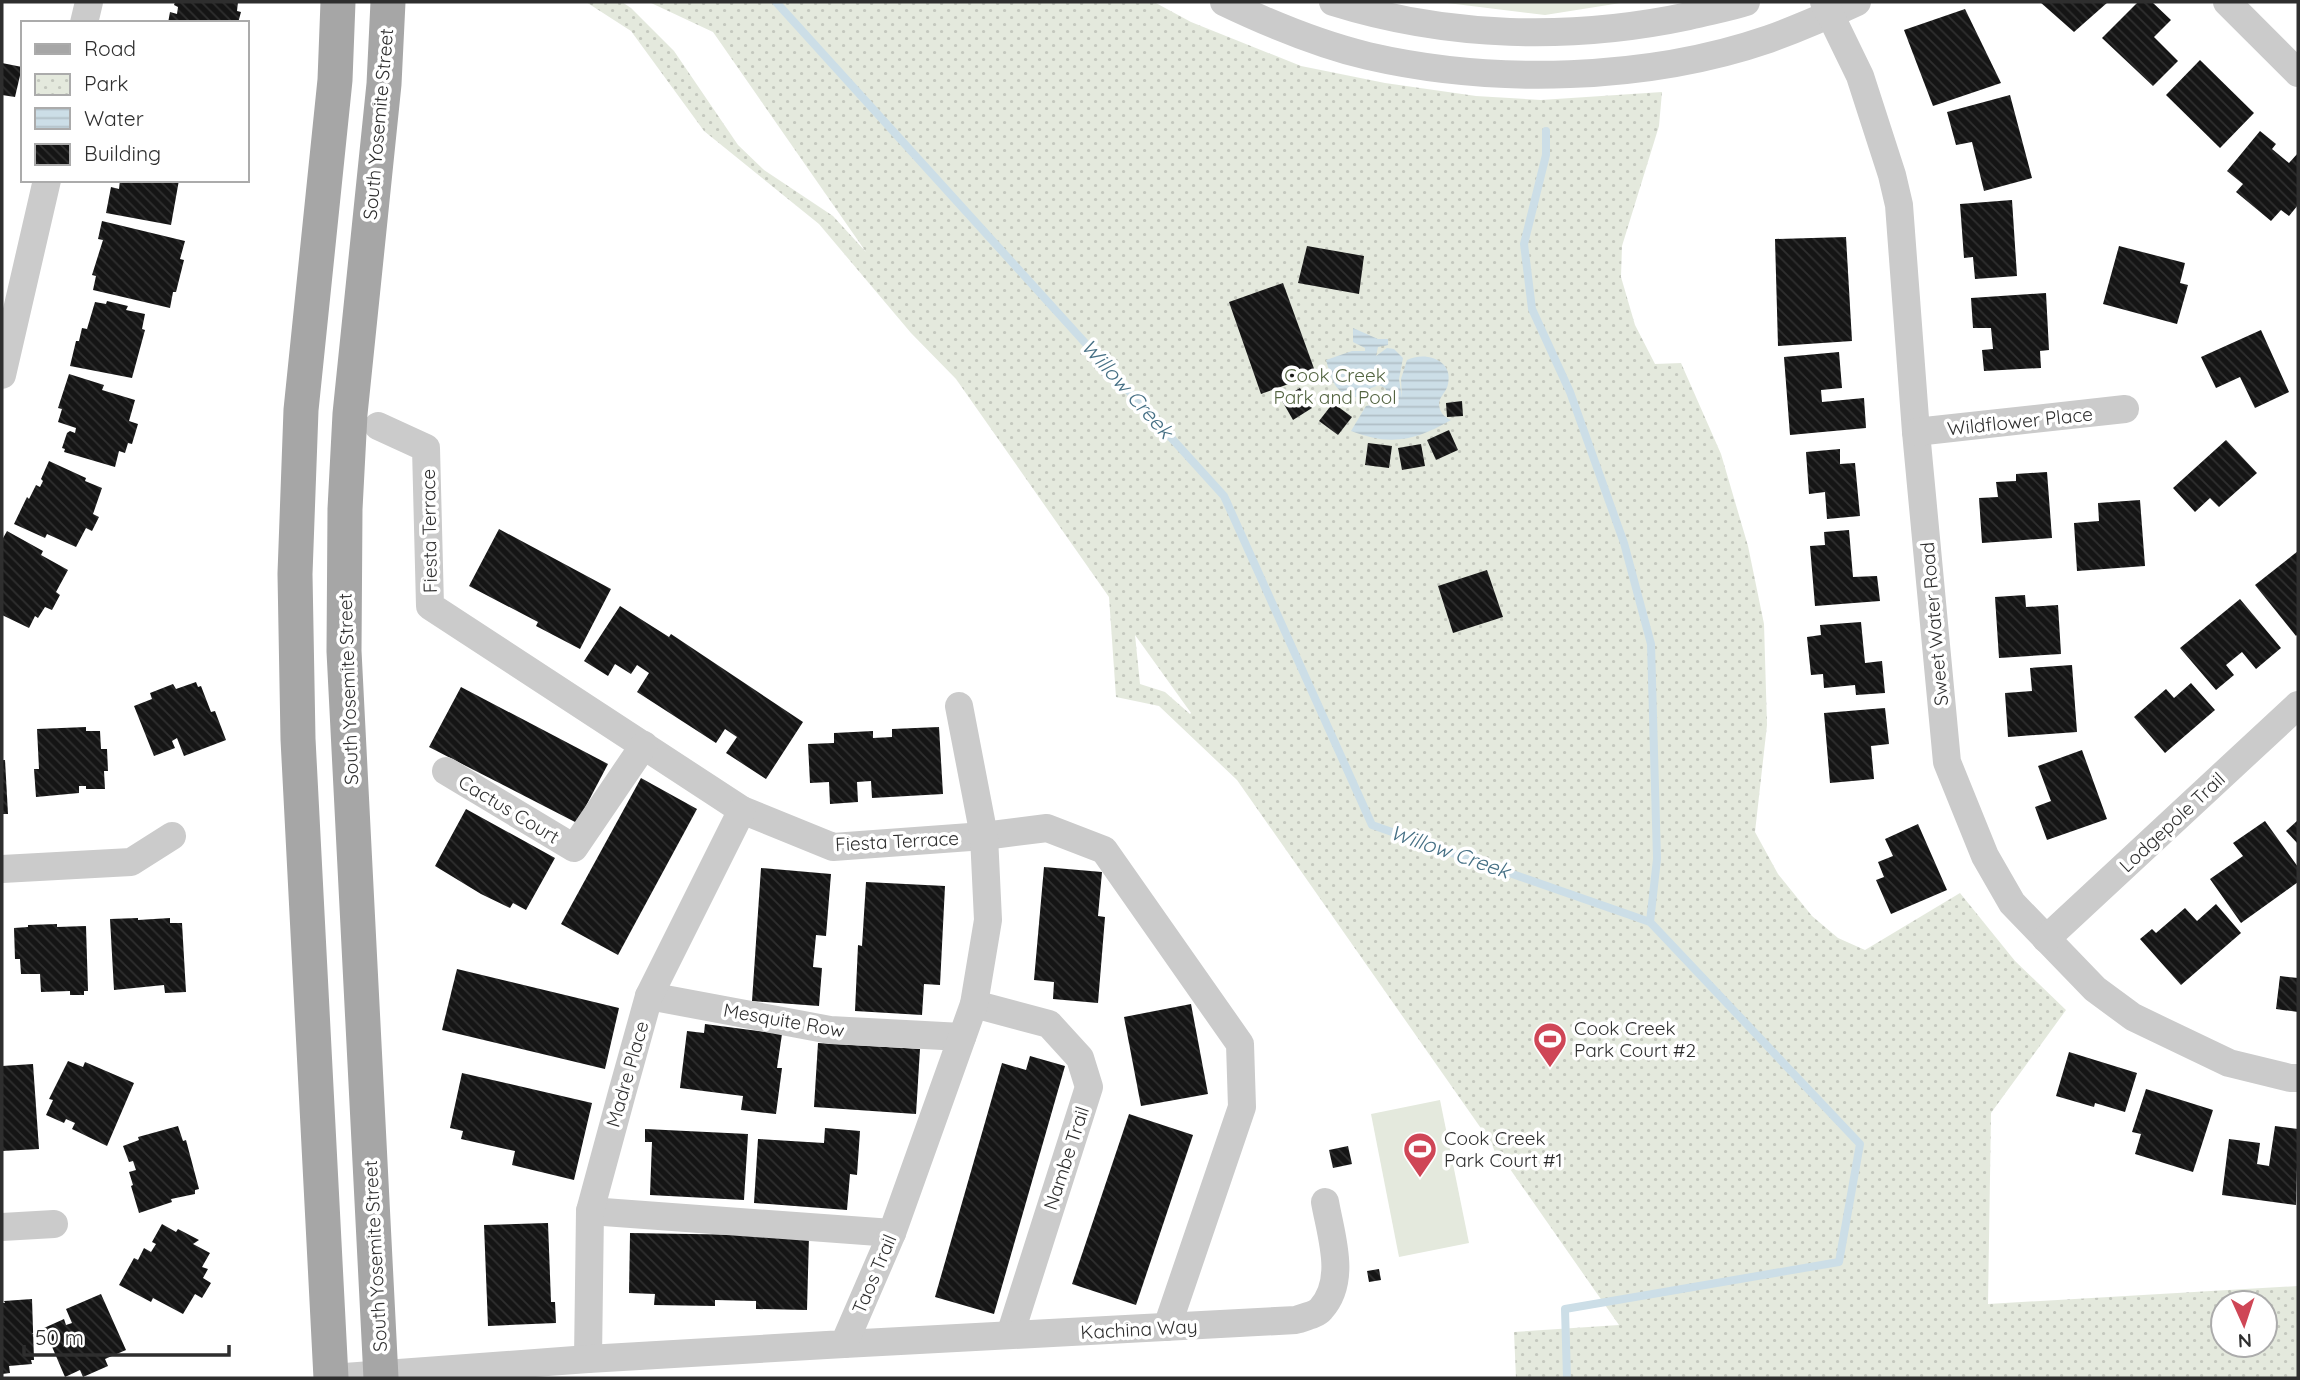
<svg xmlns="http://www.w3.org/2000/svg" width="2300" height="1380" font-family="Quicksand,sans-serif">
<style>
.grass{fill:#e4e9dd}
.park{fill:url(#park-dots);fill-rule:evenodd}
.water{fill:url(#water-rules)}
.lines{fill:none;stroke-linecap:round;stroke-linejoin:round}
.stream{stroke:#ccdee7;stroke-width:8}
.building{fill:url(#building-back-hatch)}
.minor{stroke:#cbcbcb;stroke-width:28}
.major{stroke:#a6a6a6;stroke-width:35}
.labels{text-anchor:middle;stroke-width:7;stroke-linejoin:round;paint-order:stroke}
.street-label{font-size:19px;fill:#2e2e2e;stroke:#fff}
.park-label{font-size:19px;fill:#536441;stroke:#fff}
.poi-label{font-size:19px;fill:#2e2e2e;stroke:#fff;text-anchor:start}
.water-label{font-size:21px;font-style:italic;fill:#467085;stroke:#fff}
</style>
<defs>
<pattern id="park-dots" width="8" height="8" patternUnits="userSpaceOnUse" patternTransform="scale(1.75)"><rect width="8" height="8" fill="#e4e9dd"/><path d="M2 2h.1M6 6h.1" fill="none" stroke="#c4c8be" stroke-width="1.8" stroke-linecap="round"/></pattern>
<pattern id="water-rules" width="6" height="5" patternUnits="userSpaceOnUse" patternTransform="scale(1.75)"><rect width="6" height="5" fill="#ccdee7"/><path d="M0 2.5h6" fill="none" stroke="#b0bfc6"/></pattern>
<pattern id="building-back-hatch" width="6" height="6" patternUnits="userSpaceOnUse" patternTransform="scale(1.75)"><rect width="6" height="6" fill="#151515"/><path d="M-1 5l2 2M0 0l6 6M5-1l2 2" fill="none" stroke="#2f2f2f"/></pattern>
</defs>
<rect width="100%" height="100%" fill="#fff"/>
<g class="grass">
<path d="M1439,2H1627L1545,15Z"/>
<path d="M1440,1100L1469,1243L1399,1257L1371,1114Z"/>
</g>
<path class="park" d="M586,2H622L631,8L674,51L738,145L764,170L833,216L866,252L713,32L649,2H1154L1191,22L1301,66L1385,83L1476,96L1541,100L1662,92L1659,126L1622,246L1621,277L1635,325L1655,364L1681,363L1721,454L1748,546L1764,624L1767,725L1755,832L1778,874L1812,916L1838,938L1865,950L1960,893L2015,961L2066,1010L1991,1113L1988,1304L2298,1286V1378H1516L1514,1332L1619,1325L1510,1169L1500,1167L1492,1144L1237,780L1159,706L1116,697L1109,597L956,379L911,333L819,224L704,131L631,31ZM1135,635L1191,713L1190,714L1165,692L1140,684ZM2223,1303H2265V1345H2223Z"/>
<path class="water" d="M1353,328L1378,339H1388V345L1378,347L1376,356L1387,348L1394,349L1403,358L1399,379L1402,398L1401,379L1407,360C1424,351 1454,359 1448,384C1447,391 1440,396 1439,403C1439,412 1444,417 1451,420C1415,441 1390,446 1351,431L1366,406L1382,403L1388,394L1385,388L1379,385L1361,392L1362,398C1335,395 1333,384 1326,360L1352,351H1365V348L1353,342Z"/>
<g class="lines">
<g class="stream">
<path d="M776,2L1224,496L1372,825L1650,922L1860,1144L1839,1262L1565,1309L1567,1378"/>
<path d="M1546,131V155L1524,244L1532,309L1570,392L1624,543L1651,644L1657,859L1650,922"/>
</g>
</g>
<g class="building">
<path d="M175,2H238L237,11L241,12L238,23H168L170,12L177,14L178,7L174,5Z"/>
<path d="M2040,2H2108L2074,32Z"/>
<path d="M2138,2H2152L2171,20L2154,37L2178,61L2153,86L2102,38Z"/>
<path d="M1965,9L2001,83L1933,106L1904,30Z"/>
<path d="M2200,60L2254,113L2220,148L2166,95Z"/>
<path d="M2,63L22,67L15,97L2,95Z"/>
<path d="M2010,95L2032,178L1984,191L1972,142L1956,145L1947,112Z"/>
<path d="M2260,131L2276,144L2272,149L2289,163L2298,153V205L2289,216L2281,210L2271,221L2236,192L2243,184L2227,171Z"/>
<path d="M120,180H179L171,225L106,213L111,187L119,189Z"/>
<path d="M2012,200L2017,276L1975,279L1973,257L1964,258L1960,204Z"/>
<path d="M102,221L185,241L180,259L184,260L176,292H173L170,308L93,290L96,276L92,275L103,240L98,239Z"/>
<path d="M1846,237L1852,341L1778,346L1775,239Z"/>
<path d="M1307,246L1364,256L1359,294L1298,283Z"/>
<path d="M2119,246L2185,263L2180,283L2188,285L2177,324L2103,304Z"/>
<path d="M1283,283L1316,374L1261,394L1229,302Z"/>
<path d="M2046,293L2049,350L2040,351L2041,368L1984,371L1982,350L1993,349L1991,328H1973L1971,298Z"/>
<path d="M107,301L128,306L126,310L145,314L142,329L145,330L132,378L70,366L76,341H79L82,328L87,329L95,302L106,304Z"/>
<path d="M2261,330L2289,392L2255,408L2240,377L2216,388L2201,357Z"/>
<path d="M1839,352L1842,388L1821,390L1822,402L1864,398L1866,428L1790,435L1784,357Z"/>
<path d="M69,374L104,385L102,390L135,400L129,421L138,424L132,444L128,443L125,453L119,451L115,467L64,452L65,449L62,448L67,433L70,431L75,433L76,428L58,422L62,409L58,408Z"/>
<path d="M1300,388L1312,408L1293,420L1281,399Z"/>
<path d="M1462,401L1463,416L1447,417L1446,403Z"/>
<path d="M1333,403L1352,417L1338,435L1319,421Z"/>
<path d="M1449,430L1458,450L1436,460L1427,440Z"/>
<path d="M2226,440L2257,473L2219,507L2210,498L2195,512L2173,488Z"/>
<path d="M1368,443L1392,446L1389,468L1365,465Z"/>
<path d="M1421,444L1425,466L1402,470L1398,448Z"/>
<path d="M1840,449V464L1855,463L1860,516L1827,519L1825,492L1809,494L1806,452Z"/>
<path d="M49,461L86,478L85,481L102,488L93,514L99,517L92,531L86,528L76,547L47,534L45,538L14,524L27,497L29,499L36,485L40,487L43,481L41,479Z"/>
<path d="M2047,472L2052,538L1982,543L1979,498L1998,497L1996,482L2016,481V474Z"/>
<path d="M2140,500L2145,566L2077,571L2074,523L2099,521L2098,503Z"/>
<path d="M499,529L611,589L580,649L536,626L538,622L469,586Z"/>
<path d="M1849,530L1853,577L1877,576L1880,601L1815,606L1810,546L1825,545L1824,532Z"/>
<path d="M7,531L43,551L41,555L68,570L56,592L60,595L52,610L45,607L38,618L35,616L29,628L2,615V540Z"/>
<path d="M2298,551V634L2296,636L2255,585Z"/>
<path d="M1487,570L1503,617L1453,633L1438,586Z"/>
<path d="M2025,595L2026,607L2058,605L2061,654L1999,658L1995,597Z"/>
<path d="M2240,599L2281,648L2256,669L2242,652L2226,665L2234,675L2216,690L2180,648Z"/>
<path d="M620,606L669,637L671,634L803,722L766,779L726,753L737,737L725,729L716,743L637,692L649,673L637,665L631,674L615,664L608,676L584,661Z"/>
<path d="M1861,622L1865,663L1882,661L1885,693L1856,695L1855,685L1824,688L1823,674L1811,675L1807,637L1821,635L1820,625Z"/>
<path d="M2072,665L2077,732L2008,737L2005,693L2032,691L2030,668Z"/>
<path d="M196,682L198,687L201,686L211,712L215,711L226,740L184,756L177,738L172,741L175,748L154,756L134,706L152,699L150,693L173,684L176,689Z"/>
<path d="M2191,683L2215,710L2165,753L2134,717L2166,689L2174,698Z"/>
<path d="M461,687L608,764L577,823L429,747Z"/>
<path d="M1885,708L1889,744L1871,746L1874,779L1830,783L1824,713Z"/>
<path d="M86,727V731H100L101,749H107L108,771H104L105,789H86V786H79V793L36,797L34,769H39L37,729Z"/>
<path d="M939,727L943,794L872,798L871,781L857,782L858,802L830,804L829,782L810,783L808,744L834,743V733L873,731V738L892,737V729Z"/>
<path d="M2082,750L2107,819L2047,840L2035,807L2051,801L2038,766Z"/>
<path d="M2,760H5L8,814H2Z"/>
<path d="M641,778L697,809L618,955L561,924Z"/>
<path d="M466,809L555,858L526,910L513,903L510,908L481,894L435,866Z"/>
<path d="M2298,820V844L2286,831Z"/>
<path d="M2265,821L2298,867V882L2241,923L2210,879L2243,856L2233,843Z"/>
<path d="M1918,824L1947,890L1891,914L1876,880L1884,877L1878,862L1893,856L1885,839Z"/>
<path d="M1044,867L1102,872L1098,916L1105,917L1098,1003L1053,999L1054,982L1034,980Z"/>
<path d="M761,868L831,874L826,936L816,935L813,967L822,968L819,1006L752,1001Z"/>
<path d="M866,882L945,886L940,985L924,984L922,1015L855,1011L858,945L862,946Z"/>
<path d="M2216,904L2241,933L2181,985L2140,939L2152,929L2156,933L2185,908L2197,921Z"/>
<path d="M138,918V920L170,918V923H182L186,992L165,993L164,985L114,990L110,919Z"/>
<path d="M57,924V927L86,926L88,991H84V995H70V991L41,992L40,974H21L20,959H15L14,928L28,927V925Z"/>
<path d="M457,969L619,1008L605,1069L442,1030Z"/>
<path d="M2280,976L2298,978V1012L2276,1009Z"/>
<path d="M1191,1004L1208,1094L1141,1106L1124,1017Z"/>
<path d="M705,1024L782,1034L777,1068H782L776,1114L741,1110L743,1096L680,1088L687,1031L704,1033Z"/>
<path d="M818,1043L920,1049L916,1114L814,1107Z"/>
<path d="M2069,1052L2137,1073L2125,1112L2095,1103L2094,1107L2056,1096Z"/>
<path d="M1030,1056L1065,1066L994,1314L935,1297L1002,1063L1026,1070Z"/>
<path d="M68,1061L83,1067L85,1062L134,1083L107,1146L72,1129L75,1123L66,1119L64,1123L46,1115L53,1100L49,1099Z"/>
<path d="M33,1064L39,1149L2,1151V1066Z"/>
<path d="M462,1073L592,1103L574,1180L512,1165L515,1151L461,1139L463,1131L450,1128Z"/>
<path d="M2146,1089L2213,1110L2193,1172L2135,1154L2141,1134L2132,1132Z"/>
<path d="M1129,1114L1193,1135L1136,1305L1072,1284Z"/>
<path d="M178,1126L183,1141L186,1140L199,1189L195,1190V1194L171,1199L172,1202L139,1213L131,1186L133,1185L129,1172L136,1170L133,1161L129,1162L123,1146L139,1140L138,1137Z"/>
<path d="M2275,1126L2298,1129L2296,1205L2222,1195L2229,1139L2260,1143L2257,1164L2269,1166Z"/>
<path d="M825,1128L860,1131L857,1175L850,1174L847,1210L754,1203L758,1139L824,1143Z"/>
<path d="M645,1129L748,1134L744,1200L650,1195L652,1142H645Z"/>
<path d="M1348,1146L1352,1164L1333,1168L1329,1150Z"/>
<path d="M548,1223L551,1302H555L556,1323L488,1326L484,1225Z"/>
<path d="M162,1224L176,1232L178,1229L199,1240L193,1244L210,1253L202,1267L208,1269L203,1278L211,1283L202,1298L195,1294L183,1314L153,1298L151,1302L119,1285L134,1258L138,1260L144,1248L151,1252L156,1244L152,1242Z"/>
<path d="M630,1233L809,1236L807,1310L756,1309V1301L715,1300V1306L654,1305L655,1294L629,1293Z"/>
<path d="M1379,1269L1381,1280L1369,1282L1367,1271Z"/>
<path d="M101,1294L126,1350L105,1359L108,1366L83,1377L80,1370L65,1377L44,1328L64,1319L66,1325L72,1323L66,1309Z"/>
<path d="M32,1299L34,1360H31L32,1364L9,1366L10,1373L2,1374V1303H5L4,1301Z"/>
</g>
<g class="lines">
<g class="minor">
<path d="M1224,2C1270,24 1318,44 1368,56C1494,85 1647,81 1769,39C1799,28 1829,15 1857,2"/>
<path d="M1333,2C1448,38 1571,41 1689,16C1708,11 1728,8 1746,2"/>
<path d="M1824,2L1860,76L1892,175L1899,205L1916,432L1947,762L1985,856L2012,903L2095,989L2133,1017L2229,1063L2290,1078H2298"/>
<path d="M2227,2L2298,73"/>
<path d="M84,23L89,2"/>
<path d="M2,375L47,180"/>
<path d="M378,426L426,448L430,606L742,810L833,847L984,836L1047,828L1104,850L1240,1044L1242,1107L1167,1327"/>
<path d="M1916,432L2125,409"/>
<path d="M446,771L574,848L644,745"/>
<path d="M2,869L131,862L172,836"/>
<path d="M2046,939L2298,705"/>
<path d="M649,996L830,1030L962,1037"/>
<path d="M974,1004L1049,1024L1080,1058L1089,1087L1010,1335"/>
<path d="M590,1211L892,1233"/>
<path d="M2,1227L54,1224"/>
<path d="M844,1344L1296,1320C1304,1317 1316,1315 1321,1309C1347,1280 1331,1236 1325,1202"/>
<path d="M588,1359L590,1211L622,1093L649,996L742,810"/>
<path d="M331,1378L588,1359L844,1344L892,1233L974,1004L988,920L984,836L959,706"/>
</g>
<g class="major">
<path d="M331,1378L298,739L295,574L301,410L335,80L338,2"/>
<path d="M381,1378L344,651L345,509L350,414L384,84L388,2"/>
</g>
</g>
<defs>
<g id="stadium-pin" transform="scale(1.75)"><path d="M0 17L-7.5 6A9.5 9.5 0 1 1 7.5 6Z" fill="#cf4656" stroke="#fff"/><path d="M0-5a6.5 5 0 1 0 0 10a6.5 5 0 1 0 0-10ZM-3.5-1.8h7v3.6h-7Z" fill="#fff"/></g>
</defs>
<g fill-rule="evenodd">
<use href="#stadium-pin" x="1550" y="1039"/>
<use href="#stadium-pin" x="1420" y="1149"/>
</g>
<g class="labels">
<g class="street-label">
<text transform="translate(378 124) rotate(-85)" y="7">South Yosemite Street</text>
<text transform="translate(2020 421) rotate(-6)" y="7">Wildflower Place</text>
<text transform="translate(429 531) rotate(-91)" y="7">Fiesta Terrace</text>
<text transform="translate(1934 624) rotate(-95)" y="7">Sweet Water Road</text>
<text transform="translate(348 689) rotate(-92)" y="7">South Yosemite Street</text>
<text transform="translate(509 809) rotate(31)" y="7">Cactus Court</text>
<text transform="translate(2172 822) rotate(-43)" y="7">Lodgepole Trail</text>
<text transform="translate(897 841) rotate(-3)" y="7">Fiesta Terrace</text>
<text transform="translate(784 1020) rotate(10)" y="7">Mesquite Row</text>
<text transform="translate(627 1074) rotate(-74)" y="7">Madre Place</text>
<text transform="translate(1066 1158) rotate(-72)" y="7">Nambe Trail</text>
<text transform="translate(375 1256) rotate(-93)" y="7">South Yosemite Street</text>
<text transform="translate(874 1274) rotate(-67)" y="7">Taos Trail</text>
<text transform="translate(1139 1329) rotate(-3)" y="7">Kachina Way</text>
</g>
<g class="park-label">
<text x="1335" y="382">Cook Creek<tspan x="1335" dy="22">Park and Pool</tspan></text>
</g>
<g class="poi-label">
<text x="1574" y="1035">Cook Creek<tspan x="1574" dy="22">Park Court #2</tspan></text>
<text x="1444" y="1145">Cook Creek<tspan x="1444" dy="22">Park Court #1</tspan></text>
</g>
<g class="water-label">
<text transform="translate(1127 389) rotate(48)" y="7">Willow Creek</text>
<text transform="translate(1450 852) rotate(19)" y="7">Willow Creek</text>
</g>
</g>
<rect width="2300" height="1380" fill="none" stroke="#2e2e2e" stroke-width="7"/>
<rect x="21" y="21" width="228" height="161" fill="#ffffff" stroke="#ababab" stroke-width="2"/>
<rect x="35" y="44" width="35" height="10" fill="#a6a6a6" stroke="#ababab" stroke-width="2"/>
<text x="84" y="56" font-size="21" fill="#2e2e2e">Road</text>
<rect x="35" y="74" width="35" height="21" fill="url(#park-dots)" stroke="#ababab" stroke-width="2"/>
<text x="84" y="91" font-size="21" fill="#2e2e2e">Park</text>
<rect x="35" y="108" width="35" height="21" fill="url(#water-rules)" stroke="#ababab" stroke-width="2"/>
<text x="84" y="126" font-size="21" fill="#2e2e2e">Water</text>
<rect x="35" y="144" width="35" height="21" fill="url(#building-back-hatch)" stroke="#ababab" stroke-width="2"/>
<text x="84" y="161" font-size="21" fill="#2e2e2e">Building</text>
<g transform="translate(2244 1324) rotate(177)"><circle r="33" fill="#ffffff" stroke="#ababab" stroke-width="2"/>
<path d="M0-5L12 26L0 18L-12 26Z" fill="#cf4656"/>
<text y="-10" font-size="19" font-weight="bold" text-anchor="middle" fill="#2e2e2e">N</text>
</g>
<path d="M24 1345v10h205v-10" fill="none" stroke="#2e2e2e" stroke-width="3.5"/>
<text x="35" y="1345" font-size="21" fill="#2e2e2e" stroke="#ffffff" stroke-width="5" paint-order="stroke">50 m</text>
</svg>
